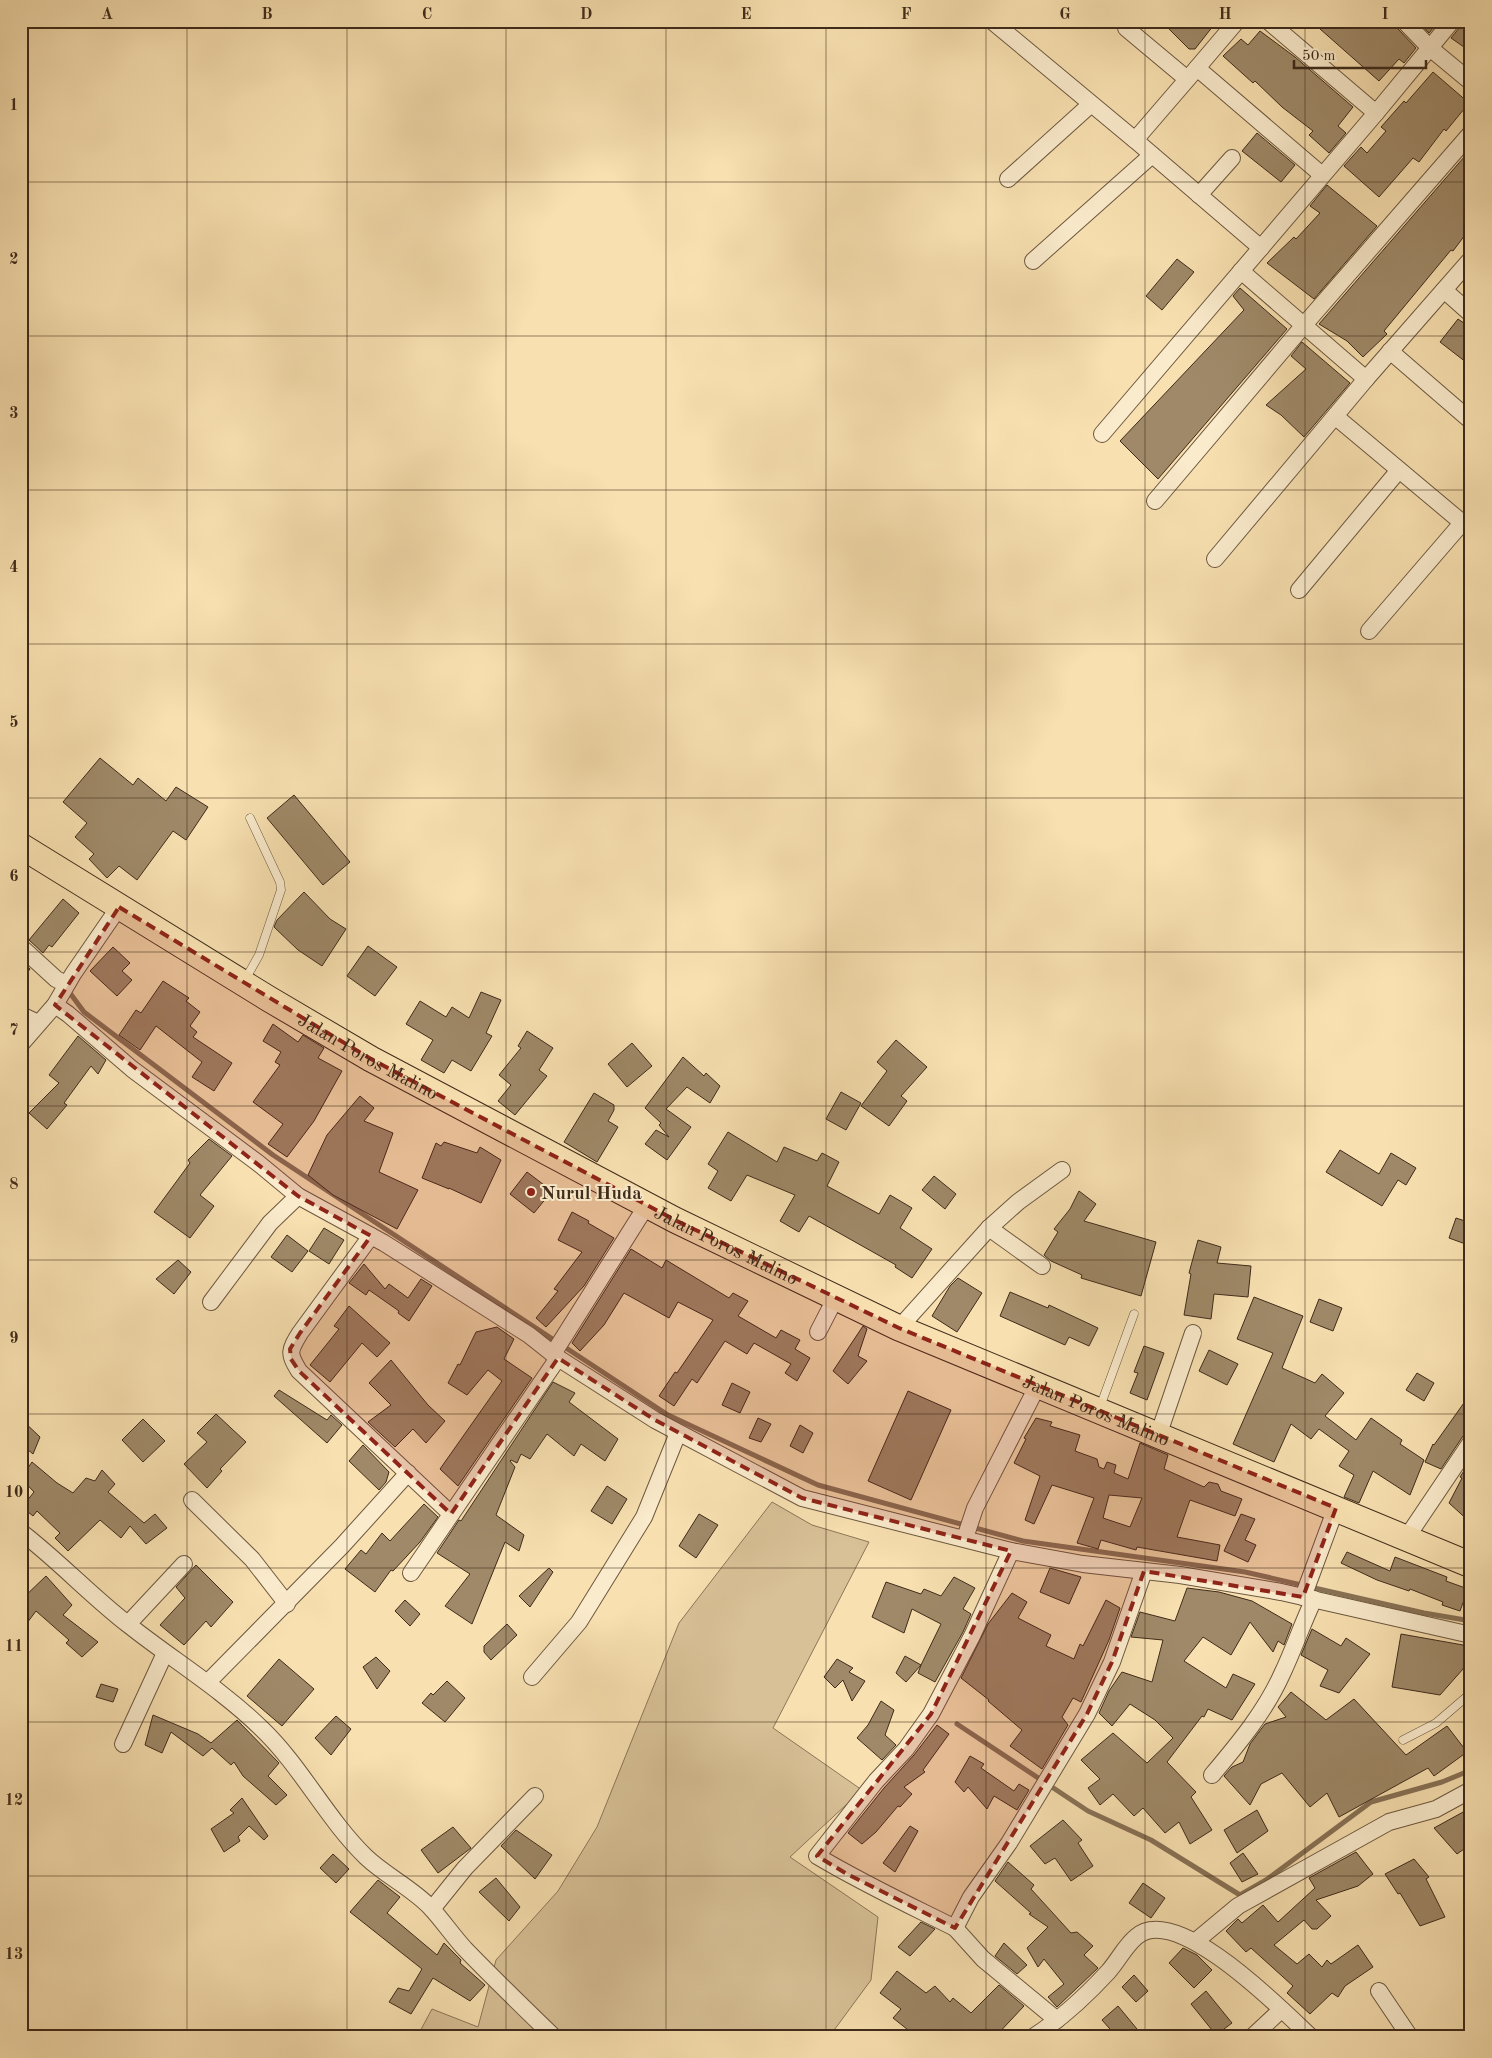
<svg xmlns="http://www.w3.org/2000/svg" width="1492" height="2058" font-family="'Old Standard TT',serif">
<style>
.green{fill:#d9c197;stroke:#8c7659}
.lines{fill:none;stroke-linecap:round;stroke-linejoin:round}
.stream{stroke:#887256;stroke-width:5}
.building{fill:#9f8968;stroke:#3f2b1b;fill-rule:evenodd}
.service-casing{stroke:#6d5840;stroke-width:9}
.minor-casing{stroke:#6d5840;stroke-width:18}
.primary-casing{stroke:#3f2b1b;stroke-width:27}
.service{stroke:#faebcc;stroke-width:8}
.minor{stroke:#faebcc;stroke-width:16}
.primary{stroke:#f8e0b0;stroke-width:25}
.marked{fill:#8f2418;fill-opacity:0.2;stroke:#8f2418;stroke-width:4;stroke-dasharray:10 6;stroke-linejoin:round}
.grid{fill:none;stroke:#3f2b1b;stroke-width:1;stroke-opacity:0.55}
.poi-dot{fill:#8f2418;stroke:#faebcc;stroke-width:2}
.labels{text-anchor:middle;stroke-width:4;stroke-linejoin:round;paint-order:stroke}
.street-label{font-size:19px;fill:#3f2b1b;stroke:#faebcc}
.poi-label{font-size:19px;font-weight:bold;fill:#3f2b1b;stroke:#faebcc;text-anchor:start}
.neatline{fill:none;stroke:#3f2b1b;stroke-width:2}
.grid-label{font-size:16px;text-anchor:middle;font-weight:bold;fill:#3f2b1b}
</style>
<rect width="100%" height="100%" fill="#f8e0b0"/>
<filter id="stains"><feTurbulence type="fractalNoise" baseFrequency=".004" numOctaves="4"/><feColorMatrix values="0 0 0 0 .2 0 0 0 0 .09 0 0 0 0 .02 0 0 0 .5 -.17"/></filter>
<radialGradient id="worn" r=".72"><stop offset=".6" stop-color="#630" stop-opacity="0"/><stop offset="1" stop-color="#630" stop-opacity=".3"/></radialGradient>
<path class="green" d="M772,1502L812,1525L869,1542L773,1728L862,1790L790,1857L878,1917L871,1980L829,2037H417L432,2009L478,2027L496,1960L558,1891L597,1827L679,1623Z"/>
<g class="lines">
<g class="stream">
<path d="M67,989L84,1012L273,1155L668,1415L818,1485L1023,1541L1245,1572L1424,1613L1471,1621"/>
<path d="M957,1724L1088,1811L1151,1840L1240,1895L1266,1880L1371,1802L1442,1782L1471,1770"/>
</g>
</g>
<g class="building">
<path d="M1161,21H1217L1195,49H1189Z"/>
<path d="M1311,21H1394L1397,28L1416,48L1404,63L1399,59L1379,81Z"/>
<path d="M1418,21H1439L1429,33Z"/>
<path d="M1462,21L1471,26V52L1451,38L1460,27Z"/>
<path d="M1260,31L1295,57L1353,107L1338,126L1346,133L1329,153L1309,135L1313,131L1282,107L1255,81L1253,83L1223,56L1241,39L1248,45Z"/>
<path d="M1433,72L1469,103L1446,131L1444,129L1419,162L1413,158L1379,197L1344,166L1361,147L1367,153L1386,131L1381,127L1404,101L1406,103Z"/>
<path d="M1257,133L1295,165L1281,182L1242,151Z"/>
<path d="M1465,156L1471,160V227L1453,251L1451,250L1384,331L1387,334L1363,357L1347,341L1319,324Z"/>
<path d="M1327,185L1377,226L1314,299L1267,263L1294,237L1296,239L1320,213L1310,206Z"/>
<path d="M1177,259L1194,272L1162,310L1146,296Z"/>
<path d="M1240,288L1287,329L1158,479L1120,441L1244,310L1233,296Z"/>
<path d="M1458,319L1471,328V366L1440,342Z"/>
<path d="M1302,342L1350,383L1304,437L1281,415L1266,405L1306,369L1291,356Z"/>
<path d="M100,758L133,785L138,778L166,801L176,787L208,807L186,840L173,831L137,880L119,866L107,878L89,859L94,854L75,837L87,823L63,802Z"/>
<path d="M294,795L350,862L323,885L267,818Z"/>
<path d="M304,892L330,919L346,929L322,966L298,950L274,927L277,920Z"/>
<path d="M63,899L79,913L52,947L49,945L43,953L29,940Z"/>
<path d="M368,946L397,967L375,996L347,976Z"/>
<path d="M113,947L130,963L122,971L132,980L117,996L90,971Z"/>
<path d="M21,961L30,969L21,981Z"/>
<path d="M163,981L189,998L186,1001L200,1012L190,1026L197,1032L193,1037L232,1063L214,1091L192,1077L202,1062L156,1026L140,1050L119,1035L136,1010L141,1013Z"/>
<path d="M481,992L501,1000L486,1033L492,1036L471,1071L452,1060L444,1073L421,1060L433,1040L406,1024L420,1001L446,1017L452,1007L469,1018Z"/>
<path d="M273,1024L298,1042L303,1035L324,1048L318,1058L342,1071L314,1121L287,1157L268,1144L283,1124L253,1102L280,1065L275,1062L281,1052L263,1041Z"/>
<path d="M527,1031L553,1048L539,1070L547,1076L515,1115L498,1101L511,1085L499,1075L521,1048L518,1046Z"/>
<path d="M78,1036L106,1060L98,1074L91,1066L64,1103L67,1105L47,1129L29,1113L59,1083L49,1075Z"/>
<path d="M896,1040L927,1067L901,1096L907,1101L889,1126L861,1106L887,1071L877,1062Z"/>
<path d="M632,1043L652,1066L627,1087L608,1064Z"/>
<path d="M683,1057L704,1076L706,1073L720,1086L710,1103L687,1087L666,1109L691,1127L667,1160L645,1144L656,1130L669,1137L659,1125L661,1123L645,1108Z"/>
<path d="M841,1092L861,1103L846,1130L826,1119Z"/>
<path d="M594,1093L614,1105V1110L608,1121L618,1127L597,1162L564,1142Z"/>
<path d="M360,1096L374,1108L364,1121L393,1133L379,1172L418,1190L397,1229L333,1195L308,1175L327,1135Z"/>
<path d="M728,1132L777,1162L784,1147L817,1161L822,1153L839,1162L827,1186L879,1214L890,1195L912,1208L900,1228L932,1249L912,1278L895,1267L896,1265L809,1216L799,1232L780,1221L795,1195L747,1175L731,1201L708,1188L718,1171L708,1164Z"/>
<path d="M209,1139L232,1156L200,1195L214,1206L190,1238L154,1212L190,1163L188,1160Z"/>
<path d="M444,1142L477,1153L480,1147L501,1160L481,1203L449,1188V1189L422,1178L436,1143L441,1146Z"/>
<path d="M1340,1150L1379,1174L1391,1153L1416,1168L1406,1185L1398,1180L1382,1206L1326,1172Z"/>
<path d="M527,1172L552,1191L534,1213L510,1194Z"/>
<path d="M934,1176L956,1194L945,1209L922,1190Z"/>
<path d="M1079,1191L1096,1204L1084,1221L1156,1242L1141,1296L1081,1278L1082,1275L1051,1261L1044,1255L1058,1232L1054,1229L1070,1209Z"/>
<path d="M572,1212L589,1221L588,1223L614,1238L584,1286L546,1327L536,1318L558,1291L554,1289L582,1252L558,1240Z"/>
<path d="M1456,1218L1471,1223V1246L1449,1238Z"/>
<path d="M324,1228L344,1240L329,1264L309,1251Z"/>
<path d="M287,1235L308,1251L292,1272L271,1257Z"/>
<path d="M1198,1240L1221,1247L1217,1263L1251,1266L1248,1297L1214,1294L1211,1319L1184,1315L1191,1274L1189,1273Z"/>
<path d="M631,1249L662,1268L666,1260L729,1298L733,1293L748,1301L738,1316L776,1338L781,1330L800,1340L795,1349L810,1358L797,1381L785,1373L791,1364L754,1343L747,1354L725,1341L697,1383L692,1379L674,1406L659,1396L675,1372L677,1373L713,1320L678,1302L669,1318L624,1293L604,1325L580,1351L572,1343Z"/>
<path d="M178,1260L191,1272L174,1294L156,1279Z"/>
<path d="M364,1264L385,1289L389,1284L408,1298L421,1279L432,1286L409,1321L398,1313L399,1311L369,1290L366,1295L349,1283Z"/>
<path d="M958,1278L982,1293L957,1332L932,1316L950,1286Z"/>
<path d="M1010,1292L1048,1308L1049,1305L1098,1328L1089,1346L1069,1337L1065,1345L1000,1316Z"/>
<path d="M1254,1297L1303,1316L1282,1368L1315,1383L1322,1374L1344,1393L1325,1416L1356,1440L1371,1418L1402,1440L1400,1444L1424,1460L1410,1495L1373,1471L1359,1503L1344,1497L1354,1475L1339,1466L1349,1451L1319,1429L1311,1439L1291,1424L1274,1462L1233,1444L1273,1353L1237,1339Z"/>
<path d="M1319,1299L1342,1308L1333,1331L1310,1322Z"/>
<path d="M349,1306L390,1343L377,1357L362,1343L330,1382L310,1365L339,1329L334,1326Z"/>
<path d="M863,1326L867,1329L858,1356L867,1361L848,1384L833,1371Z"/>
<path d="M497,1327L514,1339L504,1359L532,1378L458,1486L440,1469L502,1381L488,1370L467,1395L448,1383L458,1364L460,1365L476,1332Z"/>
<path d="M1144,1346L1164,1353L1147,1400L1130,1393L1138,1373L1134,1372Z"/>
<path d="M1209,1350L1238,1364L1227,1385L1199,1371Z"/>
<path d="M391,1360L428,1405L445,1421L426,1443L413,1429L395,1447L368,1422L391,1405L369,1383Z"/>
<path d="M1417,1373L1434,1383L1424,1401L1406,1390Z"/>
<path d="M553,1382L575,1393L569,1402L618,1439L605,1461L581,1444L574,1456L547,1434L530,1459L521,1454L517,1463L511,1460L510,1461L515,1467L496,1515L524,1535L519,1551L505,1542L472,1624L445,1606L470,1574L437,1553L459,1520L461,1521Z"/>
<path d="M732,1383L750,1392L740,1413L722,1405Z"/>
<path d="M279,1390L327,1420L331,1415L342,1425L327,1443L274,1396Z"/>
<path d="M908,1391L951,1410L911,1500L868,1481Z"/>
<path d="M1471,1393V1432L1463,1436L1441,1469L1425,1462L1433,1444L1434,1445Z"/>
<path d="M216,1414L246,1442L220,1469L222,1471L207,1488L184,1464L207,1442L197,1433Z"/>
<path d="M758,1418L771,1424L761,1442L749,1438Z"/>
<path d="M1036,1418L1052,1422L1050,1426L1080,1435L1075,1451L1097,1459L1099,1467L1104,1469L1107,1462L1116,1465L1114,1473L1128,1479L1140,1443L1168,1455L1164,1469L1204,1487L1209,1482L1218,1484L1221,1491L1242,1499L1235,1516L1190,1500L1177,1537L1220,1545L1217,1561L1137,1547L1136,1550L1101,1540L1098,1549L1077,1543L1094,1498L1052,1485L1034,1524L1025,1520L1040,1476L1014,1463L1026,1439L1024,1438ZM1109,1495L1142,1498L1130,1527L1103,1518Z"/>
<path d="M21,1419L40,1437L33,1454L21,1444Z"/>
<path d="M143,1419L165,1441L143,1462L122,1440Z"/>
<path d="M800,1425L813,1433L803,1453L790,1446Z"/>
<path d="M363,1445L389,1472L386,1482L379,1490L349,1461Z"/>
<path d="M1471,1460V1523L1449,1503L1462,1478L1460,1477Z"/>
<path d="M32,1462L57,1483L73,1493L86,1478L95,1481L102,1470L115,1484L108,1492L144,1523L155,1514L167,1528L146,1544L130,1526L121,1538L100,1520L68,1551L55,1538L60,1533L37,1511L33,1516L22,1507L34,1492L21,1478Z"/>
<path d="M607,1486L627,1499L612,1524L591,1511Z"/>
<path d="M424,1504L438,1517L420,1542L393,1571L391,1570L375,1592L345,1569L361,1550L366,1554L382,1533L390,1541Z"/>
<path d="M699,1514L718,1525L696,1558L679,1546Z"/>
<path d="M1241,1514L1255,1519L1245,1540L1256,1545L1248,1562L1224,1551Z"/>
<path d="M1347,1552L1390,1571L1395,1557L1447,1577L1446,1581L1468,1589L1460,1611L1442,1605L1443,1602L1410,1589L1409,1591L1377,1580L1341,1563Z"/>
<path d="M196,1565L233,1602L211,1627L206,1621L184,1645L160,1625L185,1598L176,1587Z"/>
<path d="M549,1568L553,1572L530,1607L519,1596Z"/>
<path d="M1050,1568L1081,1577L1069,1604L1040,1592Z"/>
<path d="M46,1576L72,1605L63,1615L98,1642L82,1657L66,1643L69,1640L36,1611L21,1631V1600Z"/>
<path d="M954,1577L975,1588L963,1609L971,1614L963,1632L935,1682L918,1673L921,1665L906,1682L896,1673L905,1656L921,1665L941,1624L912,1609L904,1633L872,1617L886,1582L921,1594L924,1589L941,1596Z"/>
<path d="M1187,1588L1219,1592L1252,1601L1292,1624L1284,1645L1278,1641L1273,1652L1250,1622L1231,1655L1203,1637L1184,1661L1226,1688L1233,1674L1255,1684L1232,1720L1208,1709L1204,1717L1202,1716L1167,1762L1196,1792L1191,1797L1212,1830L1190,1844L1179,1822L1165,1833L1143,1808L1134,1816L1113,1794L1100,1805L1088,1788L1100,1779L1081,1760L1113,1733L1147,1763L1173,1738L1155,1720L1130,1704L1112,1726L1099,1713L1109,1691L1122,1672L1152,1682L1163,1640L1131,1637L1140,1612L1175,1621Z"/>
<path d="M1012,1593L1027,1602L1018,1618L1051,1635L1046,1646L1074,1659L1080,1644L1083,1646L1106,1600L1120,1608L1109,1640L1081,1702L1073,1698L1062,1717L1068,1725L1042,1769L1010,1746L1022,1730L988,1701L989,1700L961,1678L988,1624Z"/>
<path d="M405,1600L420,1614L410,1626L395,1611Z"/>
<path d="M507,1624L517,1635L491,1660L484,1652V1646Z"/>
<path d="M1312,1629L1341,1646L1346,1638L1370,1654L1339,1693L1320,1686L1328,1670L1301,1655Z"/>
<path d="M1401,1634L1463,1645L1468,1657L1463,1669L1440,1695L1392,1687Z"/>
<path d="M376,1657L390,1671L377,1689L363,1667Z"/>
<path d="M279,1659L314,1689L282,1726L247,1696Z"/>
<path d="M837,1659L853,1668L849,1672L865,1681L852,1701L843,1680L835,1688L824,1677Z"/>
<path d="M447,1681L465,1698L445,1722L422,1703L431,1693L433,1695Z"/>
<path d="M101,1684L118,1689L113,1702L96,1697Z"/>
<path d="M1291,1692L1326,1720L1354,1699L1406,1755L1447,1726L1467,1752L1434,1776L1428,1768L1339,1817L1327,1793L1310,1807L1282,1773L1261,1784L1250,1805L1224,1776L1232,1767L1243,1762L1250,1744L1265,1724L1286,1717L1278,1707Z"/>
<path d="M881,1701L894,1710L885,1735L896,1745L882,1760L857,1738L868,1725Z"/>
<path d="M153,1715L198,1734L211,1743L237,1720L279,1763L268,1776L287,1795L276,1805L243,1776L234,1762L231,1765L212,1748L203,1756L171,1732L162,1753L145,1745Z"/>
<path d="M336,1716L351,1729L331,1755L315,1738Z"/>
<path d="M937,1725L949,1734L923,1770L925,1772L904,1787L912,1794L900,1807L898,1806L876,1832L862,1844L848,1833L884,1788L914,1755Z"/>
<path d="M970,1756L984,1764L981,1768L1014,1791L1019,1784L1029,1790L1017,1810L994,1796L987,1809L968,1787L964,1792L955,1782Z"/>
<path d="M242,1798L268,1836L264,1840L249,1826L238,1837L240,1841L224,1852L211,1829L234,1813L230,1810Z"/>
<path d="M1257,1810L1268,1831L1237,1853L1224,1830Z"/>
<path d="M1465,1811L1471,1819V1844L1457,1854L1434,1828Z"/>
<path d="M1063,1820L1082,1840L1078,1843L1093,1866L1071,1881L1055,1858L1045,1864L1030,1846Z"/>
<path d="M910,1826L918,1831L895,1872L883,1863Z"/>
<path d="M453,1827L471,1848L438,1873L421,1850Z"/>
<path d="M516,1830L552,1855L535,1879L501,1846Z"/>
<path d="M1356,1852L1373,1874L1358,1886L1316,1900L1331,1916L1317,1929H1312L1304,1920L1274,1945L1297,1964L1309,1954L1322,1967L1327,1960L1331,1964L1358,1945L1373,1967L1345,1986L1338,1997L1332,1993L1310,2014L1287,1993L1293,1986L1251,1948L1246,1952L1226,1931L1238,1919L1242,1923L1263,1905L1278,1922L1315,1888L1309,1878Z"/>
<path d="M1243,1853L1258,1874L1242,1882L1230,1863Z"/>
<path d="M333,1854L349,1869L336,1883L320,1868Z"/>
<path d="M1414,1859L1429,1877L1426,1879L1445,1917L1420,1926L1400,1893L1398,1894L1385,1874Z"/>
<path d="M1008,1862L1034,1885L1031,1889L1071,1933L1077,1932L1093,1946L1084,1955L1098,1968L1057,2007L1048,1997L1064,1984L1044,1959L1038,1967L1027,1948L1048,1927L1029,1914L1031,1913L995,1881Z"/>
<path d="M496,1878L520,1907L509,1921L479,1892Z"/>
<path d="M378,1880L400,1897L387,1913L437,1955L444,1943L461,1960L460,1963L485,1985L470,2001L433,1978L411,2014L389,2002L398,1988L409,1991L422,1969L350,1912Z"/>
<path d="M1143,1883L1165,1898L1151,1918L1129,1903Z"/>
<path d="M921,1922L935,1929L910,1956L898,1947Z"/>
<path d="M1004,1943L1027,1965L1017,1974L995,1956Z"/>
<path d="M1183,1948L1197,1955L1212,1970L1194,1988L1169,1963Z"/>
<path d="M897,1971L926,1993L935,1986L950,2002L953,1998L971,2013L999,1985L1024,2006L995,2037H917L893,2018L901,2009L880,1993Z"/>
<path d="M1134,1975L1148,1991L1136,2002L1122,1987Z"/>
<path d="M1206,1991L1232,2023L1216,2035L1191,2004Z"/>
<path d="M1118,2006L1137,2029L1128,2037H1117L1102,2020Z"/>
</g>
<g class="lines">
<g class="service-casing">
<g id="service">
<path d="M245,980L259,955L281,890L280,882L250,818"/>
<path d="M1100,1407L1134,1314"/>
<path d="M1403,1740L1436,1723L1471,1693"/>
</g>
</g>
<g class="minor-casing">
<g id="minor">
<path d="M992,21L1135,140"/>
<path d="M1237,21L1197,68L1322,175"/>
<path d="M1268,21L1376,113"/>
<path d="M1404,21L1430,48L1471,82"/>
<path d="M1126,28L1187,79"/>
<path d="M1197,68L1135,140L1261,248"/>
<path d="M1008,179L1090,105"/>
<path d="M1199,195L1232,158"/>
<path d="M1033,261L1152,155"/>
<path d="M1241,271L1366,379L1471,259"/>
<path d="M1444,290L1471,314"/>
<path d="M1390,351L1471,421"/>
<path d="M1336,417L1471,530"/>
<path d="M1102,434L1376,113L1452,21"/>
<path d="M1155,501L1304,325L1471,133"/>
<path d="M1215,559L1366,379"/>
<path d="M1299,590L1399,470"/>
<path d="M1369,631L1462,523"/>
<path d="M21,947L56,979L66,984"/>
<path d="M55,1005L68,1014L132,1069L258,1163L298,1196L384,1243L529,1335L558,1358L655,1420L802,1498L1011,1551L1083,1564L1180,1575L1281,1592L1471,1635"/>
<path d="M21,1015L38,1023"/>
<path d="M21,1044L55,1005L73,974L119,907"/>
<path d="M989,1228L1042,1266"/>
<path d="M371,1236L300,1333C289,1351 288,1353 299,1371L451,1514"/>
<path d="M211,1302L270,1223L298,1196"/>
<path d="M899,1328L989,1228L1018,1202L1062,1170"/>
<path d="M818,1332L836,1297"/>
<path d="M553,1354L647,1205"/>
<path d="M1158,1436L1193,1333"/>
<path d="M192,1500L252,1559L287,1604"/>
<path d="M21,1532C59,1561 92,1597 130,1626C173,1660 221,1689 261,1728C301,1766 326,1818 366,1857C386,1876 412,1888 431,1908C443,1921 453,1936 465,1949C494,1979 524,2008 554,2037"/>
<path d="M1407,1537L1471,1442"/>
<path d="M965,1538L975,1508L1038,1385"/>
<path d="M1011,1551L972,1636L931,1714L906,1749L876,1781L817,1856C862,1883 909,1905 955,1928L971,1897L1009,1843L1087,1714L1112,1662L1144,1571"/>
<path d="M411,1573L558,1358"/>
<path d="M1303,1597L1336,1508"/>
<path d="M128,1624L184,1564"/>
<path d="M532,1677L579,1622L644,1517L678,1433"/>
<path d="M208,1682L342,1546L408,1473"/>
<path d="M123,1744L165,1653"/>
<path d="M1212,1775C1238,1744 1265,1712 1282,1674C1294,1649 1302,1624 1314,1599"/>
<path d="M432,1909L465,1868L535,1796"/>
<path d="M955,1928L983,1959L1057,2020"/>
<path d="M1196,1941L1238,1906L1389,1822L1436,1809L1471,1790"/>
<path d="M1379,1991L1410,2037"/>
<path d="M1033,2037C1061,2019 1085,1997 1108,1972C1118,1961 1125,1946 1136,1937C1176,1901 1283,2011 1311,2037"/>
<path d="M1252,2037L1281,2010"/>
</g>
</g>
<g class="primary-casing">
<g id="primary">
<path id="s1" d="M21,846L269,999L371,1059L675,1220L899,1328L1471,1565"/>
</g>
</g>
<use href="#service" class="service"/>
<use href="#minor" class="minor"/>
<use href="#primary" class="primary"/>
</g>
<path class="marked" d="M119,907L371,1059L675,1220L899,1328L1336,1508L1303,1597L1144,1571L1112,1662L1087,1714L955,1928L847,1874L817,1856L931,1714L1011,1551L802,1498L655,1420L558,1358L451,1514L299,1371L291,1359L290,1349L300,1333L371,1236L298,1196L55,1005Z"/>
<path class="grid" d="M187,21V2037M347,21V2037M506,21V2037M666,21V2037M826,21V2037M986,21V2037M1145,21V2037M1305,21V2037M21,182H1471M21,336H1471M21,490H1471M21,644H1471M21,798H1471M21,952H1471M21,1106H1471M21,1260H1471M21,1414H1471M21,1568H1471M21,1722H1471M21,1876H1471"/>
<circle class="poi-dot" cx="531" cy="1192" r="5"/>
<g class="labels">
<g class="street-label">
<text dy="7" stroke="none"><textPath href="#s1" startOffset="406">Jalan Poros Malino</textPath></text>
<text dy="7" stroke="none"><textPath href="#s1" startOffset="811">Jalan Poros Malino</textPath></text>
<text dy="7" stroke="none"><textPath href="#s1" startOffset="1216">Jalan Poros Malino</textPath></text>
</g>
<g class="poi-label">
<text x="541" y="1199">Nurul Huda</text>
</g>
</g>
<rect width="1492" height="2058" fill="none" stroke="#f8e0b0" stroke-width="55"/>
<path d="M1294 60v8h132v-8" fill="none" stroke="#3f2b1b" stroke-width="2.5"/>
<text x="1302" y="60" font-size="15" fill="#3f2b1b" stroke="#faebcc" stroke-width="4" paint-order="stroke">50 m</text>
<rect x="28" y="28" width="1436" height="2002" class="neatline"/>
<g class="grid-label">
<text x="107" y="19">A</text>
<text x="267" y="19">B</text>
<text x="427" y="19">C</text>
<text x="586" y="19">D</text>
<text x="746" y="19">E</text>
<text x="906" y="19">F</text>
<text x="1065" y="19">G</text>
<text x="1225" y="19">H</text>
<text x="1385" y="19">I</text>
<text x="14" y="110">1</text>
<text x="14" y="264">2</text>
<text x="14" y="418">3</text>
<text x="14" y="572">4</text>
<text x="14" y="727">5</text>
<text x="14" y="881">6</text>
<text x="14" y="1035">7</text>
<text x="14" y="1189">8</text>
<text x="14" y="1343">9</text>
<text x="14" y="1497">10</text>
<text x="14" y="1651">11</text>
<text x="14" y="1805">12</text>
<text x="14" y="1959">13</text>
</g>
<rect width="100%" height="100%" filter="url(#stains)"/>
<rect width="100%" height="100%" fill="url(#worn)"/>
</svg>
